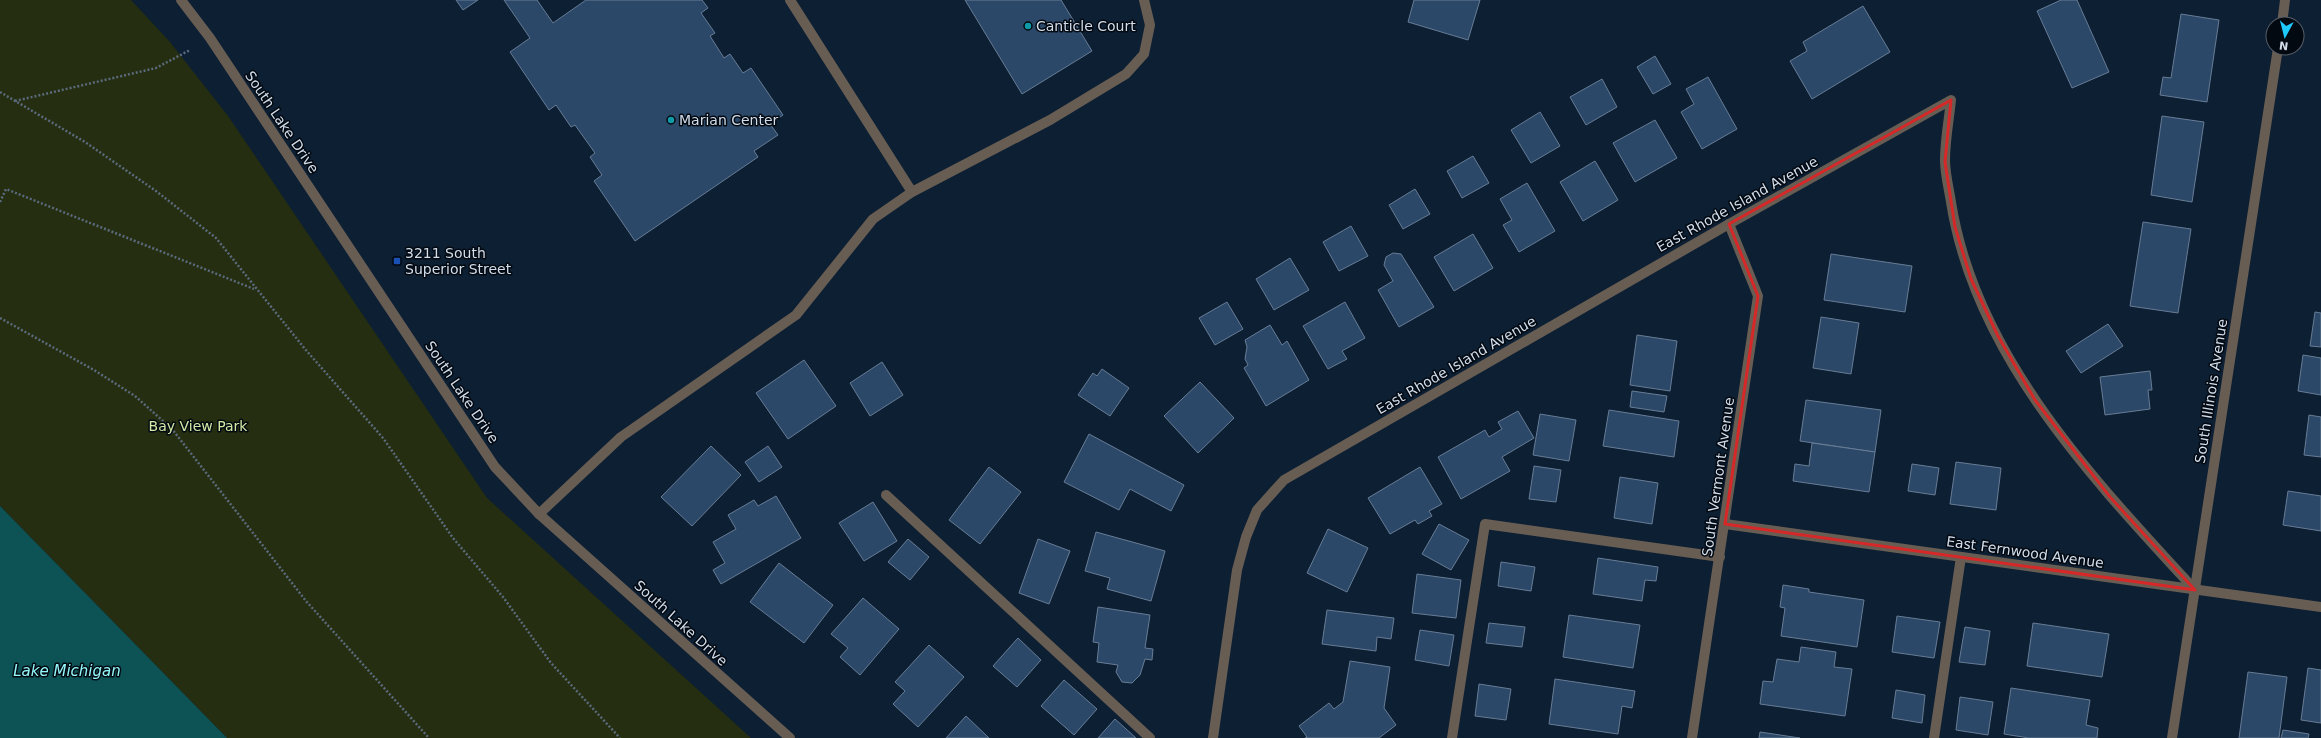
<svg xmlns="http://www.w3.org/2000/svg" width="2321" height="738" font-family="'DejaVu Sans',sans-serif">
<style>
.green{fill:#252e10}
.water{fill:#0d5255}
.building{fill:#2c4868;stroke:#677c95}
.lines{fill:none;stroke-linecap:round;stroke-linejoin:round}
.path{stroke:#5b6a7c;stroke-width:2.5;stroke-dasharray:2 2;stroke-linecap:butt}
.service{stroke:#685d53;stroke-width:10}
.minor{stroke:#685d53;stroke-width:10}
.tertiary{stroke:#685d53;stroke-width:10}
.marked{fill:none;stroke:#d62828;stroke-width:3;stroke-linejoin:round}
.culture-dot{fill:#0f9aa8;stroke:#030911;stroke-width:1.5}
.transit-dot{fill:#1a4fb4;stroke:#030911;stroke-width:1.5}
.labels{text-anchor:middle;stroke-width:3;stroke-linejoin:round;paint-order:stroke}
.poi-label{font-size:14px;fill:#d2ddeb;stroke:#030911;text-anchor:start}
.street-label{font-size:14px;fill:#d2ddeb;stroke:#030911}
.park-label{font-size:14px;fill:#d2eaa5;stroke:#030911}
.water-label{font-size:15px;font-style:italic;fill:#94f8fb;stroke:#030911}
</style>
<rect width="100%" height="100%" fill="#0d1f33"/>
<path class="green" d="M0,0H131L170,42L228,116L487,498L751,738H227L0,506Z"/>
<path class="water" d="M0,506L227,738H0Z"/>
<g class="building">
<path d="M456,0H478L463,10Z"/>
<path d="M504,0H537L553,23L586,0H702L708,8L701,13L715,33L710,36L724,58L730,54L743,73L751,68L783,115L770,124L778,135L754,151L758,157L635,241L594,181L602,175L590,157L595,153L575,125L571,127L556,105L549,110L510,52L530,38Z"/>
<path d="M965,0H1061L1092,51L1022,94Z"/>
<path d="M1414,0H1480L1468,40L1408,22Z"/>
<path d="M2061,0H2077L2109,72L2072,88L2037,11Z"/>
<path d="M1863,6L1890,52L1812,99L1790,61L1807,51L1803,42Z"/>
<path d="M2181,14L2219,20L2207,102L2160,95L2163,77L2171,78Z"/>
<path d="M1655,56L1671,84L1653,94L1637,67Z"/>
<path d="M1708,77L1737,129L1702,149L1681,112L1694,104L1686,89Z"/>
<path d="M1602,79L1617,107L1586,125L1570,97Z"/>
<path d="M1540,112L1560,146L1531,163L1511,130Z"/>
<path d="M2162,116L2204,122L2192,202L2151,195Z"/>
<path d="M1655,120L1677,158L1635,182L1613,143Z"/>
<path d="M1473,156L1489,183L1462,198L1447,171Z"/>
<path d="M1595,161L1618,200L1583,221L1560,182Z"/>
<path d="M1527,183L1555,231L1519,252L1503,225L1512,220L1500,199Z"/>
<path d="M1415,189L1430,214L1403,229L1389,205Z"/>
<path d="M2143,222L2191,229L2178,313L2130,306Z"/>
<path d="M1351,226L1368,256L1339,271L1323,242Z"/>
<path d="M1473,234L1493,268L1454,291L1434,257Z"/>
<path d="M1393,253L1401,254L1434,307L1399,327L1378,290L1393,281L1384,265L1386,257Z"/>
<path d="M1831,254L1912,266L1905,312L1824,300Z"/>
<path d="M1290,258L1309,290L1274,310L1256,279Z"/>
<path d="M1227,302L1243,329L1215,345L1199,318Z"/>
<path d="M1345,302L1365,338L1342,351L1347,359L1328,369L1303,326Z"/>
<path d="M2315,312L2321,313V347L2310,346Z"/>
<path d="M1821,317L1859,323L1851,374L1813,368Z"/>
<path d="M2108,324L2123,346L2081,373L2066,351Z"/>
<path d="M1270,325L1282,345L1287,341L1309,380L1266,406L1244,368L1248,365L1245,359L1247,347L1245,340Z"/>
<path d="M1637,335L1677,341L1670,391L1630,385Z"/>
<path d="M2303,355L2321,358V395L2298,391Z"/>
<path d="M804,360L836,406L788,439L756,393Z"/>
<path d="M882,362L903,395L870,416L850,383Z"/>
<path d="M1102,369L1129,388L1110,416L1078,395L1093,373L1097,376Z"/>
<path d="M2150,371L2152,390H2148L2150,409L2105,415L2100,377Z"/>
<path d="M1200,382L1234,418L1198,453L1164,416Z"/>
<path d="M1632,391L1667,396L1664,412L1630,407Z"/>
<path d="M1806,400L1881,410L1875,452L1800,441Z"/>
<path d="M1609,410L1679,421L1674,457L1603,446Z"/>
<path d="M1518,411L1534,438L1502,457L1510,471L1461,499L1438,457L1485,430L1489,437L1502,429L1498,422Z"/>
<path d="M1540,414L1576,420L1569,461L1533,455Z"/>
<path d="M2309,415L2321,417V457L2304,455Z"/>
<path d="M1089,434L1184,485L1171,511L1130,489L1119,510L1064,482Z"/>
<path d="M1812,443L1875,452L1869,492L1793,481L1795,464L1809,466Z"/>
<path d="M711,446L741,475L692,526L661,497Z"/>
<path d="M768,446L782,467L759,482L745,462Z"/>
<path d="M1956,462L2001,468L1996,510L1950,504Z"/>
<path d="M1912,464L1939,468L1935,495L1908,491Z"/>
<path d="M1534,466L1561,470L1556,502L1529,499Z"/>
<path d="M989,467L1021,492L980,544L949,520Z"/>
<path d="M1420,467L1442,504L1429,511L1432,516L1418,524L1415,520L1390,534L1368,498Z"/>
<path d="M1620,477L1658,483L1652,524L1614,518Z"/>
<path d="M2288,491L2321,496V531L2283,525Z"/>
<path d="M776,496L801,538L721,584L713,570L725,563L713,542L736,529L728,515L754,500L758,506Z"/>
<path d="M873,502L897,541L864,561L839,523Z"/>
<path d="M1439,524L1469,540L1451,570L1422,554Z"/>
<path d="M1328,529L1368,548L1347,592L1307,573Z"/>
<path d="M1096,532L1165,551L1151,601L1107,589L1110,578L1085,571Z"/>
<path d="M908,539L929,557L910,580L888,562Z"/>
<path d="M1038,539L1070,551L1049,604L1019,593Z"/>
<path d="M1598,558L1658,567L1656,581L1645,580L1642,601L1593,594Z"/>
<path d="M1501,562L1535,567L1531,591L1498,586Z"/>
<path d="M779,563L833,605L804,643L750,602Z"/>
<path d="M1417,574L1461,580L1456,618L1412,613Z"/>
<path d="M1783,585L1809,589V592L1864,600L1857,647L1781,636L1785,608L1780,607Z"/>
<path d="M863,598L899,629L860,675L840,657L848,648L831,634Z"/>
<path d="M1098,607L1150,615L1145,648L1153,649L1152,660L1145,659L1140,675L1132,683L1122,682L1116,672L1118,665L1097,662L1099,643L1093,642Z"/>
<path d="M1327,610L1394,618L1391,639L1377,637L1376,651L1322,644Z"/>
<path d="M1569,615L1640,625L1633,668L1563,657Z"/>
<path d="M1897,616L1940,622L1934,658L1892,652Z"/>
<path d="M1489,623L1525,627L1522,647L1486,643Z"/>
<path d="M2033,623L2109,634L2102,677L2027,666Z"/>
<path d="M1965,627L1990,631L1985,665L1959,662Z"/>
<path d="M1420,630L1454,635L1449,666L1415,660Z"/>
<path d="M1018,638L1041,660L1017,687L993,666Z"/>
<path d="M929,645L964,677L918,727L893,704L905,691L895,682Z"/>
<path d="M1801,647L1836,652L1834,667L1852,669L1845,716L1760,704L1763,681L1773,682L1777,659L1799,662Z"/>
<path d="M1350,661L1390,667L1384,708L1396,725L1379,738H1305L1307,737L1299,726L1329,703L1334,709L1343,702Z"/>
<path d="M2308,668L2321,670V723L2301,720Z"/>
<path d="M2248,672L2287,677L2279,738H2239Z"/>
<path d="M1555,679L1635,691L1632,708L1622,706L1618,734L1549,724Z"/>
<path d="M1064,680L1097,709L1074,735L1041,706Z"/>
<path d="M1479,684L1511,689L1506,720L1475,716Z"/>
<path d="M2011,688L2090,700L2086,725L2098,728L2097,738H2029L2004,734Z"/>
<path d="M1896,690L1925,695L1922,723L1892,718Z"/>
<path d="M1960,697L1993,702L1988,735L1956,730Z"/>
<path d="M966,716L989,738H946Z"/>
<path d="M1115,719L1136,738H1098Z"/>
<path d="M2283,730L2309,734L2308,738H2281Z"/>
<path d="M1760,732L1800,738H1759Z"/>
</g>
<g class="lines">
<g class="path">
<path d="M0,92L85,142L156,191L216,238L305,349L383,438L453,538L503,597L551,663L620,738"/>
<path d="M15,101L156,68L190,50"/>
<path d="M0,202L6,189L254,289"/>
<path d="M0,318L94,370L135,396L172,429L306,601L429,738"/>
</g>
<g class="service">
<path d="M790,0L912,192"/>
<path d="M886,495L1150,738"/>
<path d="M539,514L621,437L796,315L873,219L912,192L1050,120L1126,74L1144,54L1150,25L1144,0"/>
<path d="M1452,738L1485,524L1720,557"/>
<path d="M1934,738L1961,557"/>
</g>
<g class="minor">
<path d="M2282,24L2285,0"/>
<path d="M1725,524L2321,607"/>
<path d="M1213,738L1237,570L1246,537L1257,510L1284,480L1729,224L1951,100C1949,120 1945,140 1945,160C1945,174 1949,189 1951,202C1975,356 2094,480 2195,590"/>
<path d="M1692,738L1758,296L1729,224"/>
<path d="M2172,738L2278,48"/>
</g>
<path class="tertiary" d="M181,0L210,38L495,467L539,514L790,738"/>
</g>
<path class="marked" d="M1951,100L1945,162L1955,227L1971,279L1998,336L2035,400L2110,497L2195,590L1725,524L1758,296L1729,224Z"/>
<g class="culture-dot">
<circle cx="1028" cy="26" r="4"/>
<circle cx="671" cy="120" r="4"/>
</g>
<rect class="transit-dot" x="393" y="257" width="8" height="8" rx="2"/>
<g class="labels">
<g class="poi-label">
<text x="1036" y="31">Canticle Court</text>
<text x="679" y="125">Marian Center</text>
<text x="405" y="258">3211 South<tspan x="405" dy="16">Superior Street</tspan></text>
</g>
<g class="street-label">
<text transform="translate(282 122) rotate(56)" y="5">South Lake Drive</text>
<text transform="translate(1737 204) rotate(-29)" y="5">East Rhode Island Avenue</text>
<text transform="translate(1456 365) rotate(-30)" y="5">East Rhode Island Avenue</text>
<text transform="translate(2211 391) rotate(-81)" y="5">South Illinois Avenue</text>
<text transform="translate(462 392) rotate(56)" y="5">South Lake Drive</text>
<text transform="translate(1718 477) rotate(-82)" y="5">South Vermont Avenue</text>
<text transform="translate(2025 552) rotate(8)" y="5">East Fernwood Avenue</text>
<text transform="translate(681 623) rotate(42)" y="5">South Lake Drive</text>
</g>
<g class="park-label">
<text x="198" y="431">Bay View Park</text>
</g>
<g class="water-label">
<text x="67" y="676">Lake Michigan</text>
</g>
</g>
<g transform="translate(2285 36) rotate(187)"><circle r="19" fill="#030911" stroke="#565e68"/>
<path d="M0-3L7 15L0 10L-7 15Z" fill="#1ec9fd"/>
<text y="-6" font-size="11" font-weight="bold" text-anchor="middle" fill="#d2ddeb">N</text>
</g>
</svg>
